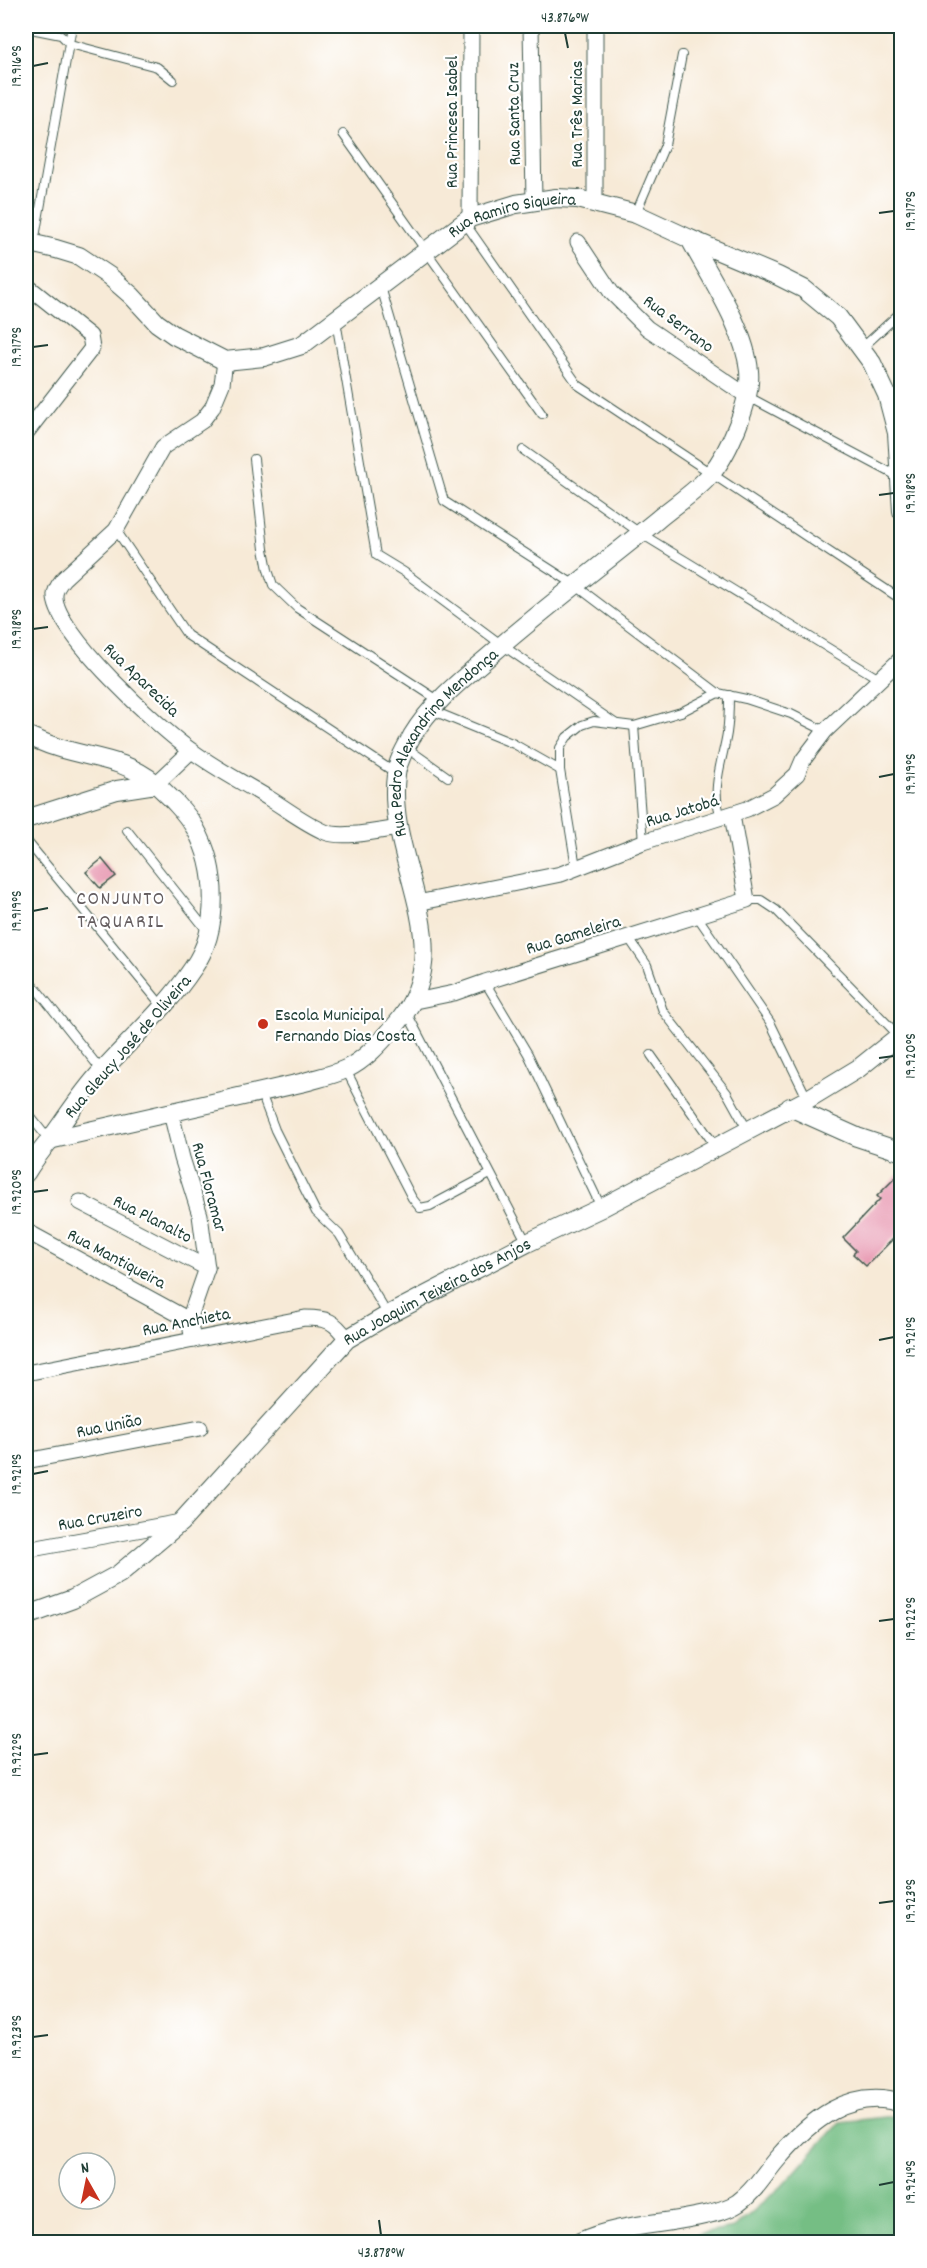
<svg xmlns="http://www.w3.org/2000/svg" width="927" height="2268" font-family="Dekko,sans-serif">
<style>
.forest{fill:#74be84;stroke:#4a7e5c;stroke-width:1.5}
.building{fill:#e89ab2}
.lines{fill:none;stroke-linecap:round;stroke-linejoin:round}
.service-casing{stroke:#3f574c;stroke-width:10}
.minor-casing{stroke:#3f574c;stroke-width:17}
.tertiary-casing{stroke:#3f574c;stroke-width:20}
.service{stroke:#fff;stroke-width:8}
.minor{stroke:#fff;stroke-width:15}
.tertiary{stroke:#fff;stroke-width:18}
.ticks{fill:none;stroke:#1f3d34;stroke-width:2}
.poi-dot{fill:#c8321e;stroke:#fff;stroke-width:2}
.labels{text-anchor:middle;stroke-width:4.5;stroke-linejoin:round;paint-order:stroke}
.street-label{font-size:18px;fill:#1f3d34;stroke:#fff}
.poi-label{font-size:18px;fill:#1f3d34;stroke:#fff;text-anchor:start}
.neighbourhood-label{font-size:20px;letter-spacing:1.5px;fill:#655e60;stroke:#fff}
.neatline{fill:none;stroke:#1f3d34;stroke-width:2}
.ticks-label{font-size:15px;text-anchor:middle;fill:#1f3d34}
</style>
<rect width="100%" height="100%" fill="#fff"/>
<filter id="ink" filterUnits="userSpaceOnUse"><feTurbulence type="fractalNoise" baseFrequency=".0167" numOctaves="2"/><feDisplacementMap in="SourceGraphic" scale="12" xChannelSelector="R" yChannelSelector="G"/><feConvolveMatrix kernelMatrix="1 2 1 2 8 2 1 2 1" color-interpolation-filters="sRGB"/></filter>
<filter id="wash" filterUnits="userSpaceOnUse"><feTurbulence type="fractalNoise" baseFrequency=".008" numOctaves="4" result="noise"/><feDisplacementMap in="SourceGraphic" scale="24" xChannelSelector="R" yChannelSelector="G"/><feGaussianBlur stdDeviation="1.35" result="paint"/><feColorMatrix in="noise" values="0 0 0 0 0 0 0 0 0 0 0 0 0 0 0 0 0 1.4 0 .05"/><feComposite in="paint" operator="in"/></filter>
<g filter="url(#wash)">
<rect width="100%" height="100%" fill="#f7ead7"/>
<path class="forest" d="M895,2116L902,2119L901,2242H657L734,2228L782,2186L840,2122Z"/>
<g id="blocks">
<g class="building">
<path d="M102,859L116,876L100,888L86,872Z"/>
<path d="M902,1171V1230L866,1266L853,1254L856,1251L843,1238L880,1199L877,1196Z"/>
</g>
</g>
</g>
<g filter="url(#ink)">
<use href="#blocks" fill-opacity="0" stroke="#3f574c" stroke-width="1.5"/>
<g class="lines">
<g class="service-casing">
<g id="service">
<path d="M26,28L61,35L70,44L157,67L173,80"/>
<path d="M343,134L542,414"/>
<path d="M636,213L665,145L682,55"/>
<path d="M465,223L578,385L902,600"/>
<path d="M34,243L72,26"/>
<path d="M381,287L444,501L575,585L718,693"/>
<path d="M336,321L376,555L404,572L502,645L615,723"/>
<path d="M862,348L902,311"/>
<path d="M747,396L899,477"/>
<path d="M523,450L640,533L879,679"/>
<path d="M254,459L264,549L268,570L273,585L297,608L438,700"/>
<path d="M116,530L187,635L394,772"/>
<path d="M431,710L514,744L560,770V748L567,737L582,725L594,721L634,726L681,712L718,693L746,699L791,714L825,731"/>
<path d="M634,726L643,842"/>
<path d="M407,748L448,777"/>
<path d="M560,770L576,867"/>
<path d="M721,816C710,790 723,759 727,733C729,720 729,708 729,695"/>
<path d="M127,830L208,932"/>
<path d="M26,840L162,1006"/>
<path d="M747,900H761L776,910L898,1035"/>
<path d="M697,916L770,1022L807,1098"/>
<path d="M628,937L647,965L663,1011L727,1093L747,1129"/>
<path d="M26,976L102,1071"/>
<path d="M485,982L528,1054L601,1207"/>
<path d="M406,1011L527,1243"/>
<path d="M651,1055L716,1147"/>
<path d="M346,1070L412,1198L420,1208L430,1206L490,1174"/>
<path d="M261,1093L275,1130L316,1212L339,1234L388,1315"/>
<path d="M26,1111L49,1140"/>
</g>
</g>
<g class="minor-casing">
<g id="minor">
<path d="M531,26L534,201"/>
<path d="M595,26V203"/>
<path d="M470,218L471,26"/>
<path d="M578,242L611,292L647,328L747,396"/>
<path d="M26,285L90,336L92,348L26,433"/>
<path d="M225,361L222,384L212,408L202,421L163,447L116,530L63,579C60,583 55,589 55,595C53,631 161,730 192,751C216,769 244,783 270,799C288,810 306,824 325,832C341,839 380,831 398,828"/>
<path d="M156,784L191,751"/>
<path d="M417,903L561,874L643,842L747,809L774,795L786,784L797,774L803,760L825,731L902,658"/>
<path d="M410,1002L454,993L485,982L747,900L732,815"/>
<path d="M171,1113L182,1158L200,1215L207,1268L189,1320L193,1340"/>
<path d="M80,1202L207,1268"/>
<path d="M26,1231L189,1320"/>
<path d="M26,1373L305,1318C328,1318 334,1321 347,1339"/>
<path d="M26,1461L200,1428"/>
<path d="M26,1550L181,1522"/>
</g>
</g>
<g class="tertiary-casing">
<g id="tertiary">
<path id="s1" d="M26,245L34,244L56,249L79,256L109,276L132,296L157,323L174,335L225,361L264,357L302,345L470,218L516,204L556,198L578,199L636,214L690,239L778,276L804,289L838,317L872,363L887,395L897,433L902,511"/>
<path d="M26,735C36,739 46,744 56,747C93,759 124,758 156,784"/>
<path d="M26,819L117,790L156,784C170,797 185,811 195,828C218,868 220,930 193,968C167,1007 133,1037 102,1071C82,1092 67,1117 50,1140C41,1151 33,1161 26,1173"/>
<path d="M790,1107L857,1137L902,1152"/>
<path id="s2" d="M49,1140L305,1082C318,1078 333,1075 346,1069C365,1060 380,1043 394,1027C465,949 385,862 396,775C397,762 406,747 412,736C433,701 464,678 494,652C547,606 603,564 657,520C673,506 697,491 710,475C729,453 752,399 749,371C745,328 710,277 690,239"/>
<path id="s3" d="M26,1616L73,1599L119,1574L181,1522L347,1339L388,1315L527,1243L601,1208L808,1099L859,1068L899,1036L902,1031"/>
<path d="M580,2242C616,2225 656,2225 695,2217C709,2214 726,2211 738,2203C755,2191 764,2174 777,2159C809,2122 850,2086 902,2103"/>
</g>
</g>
<use href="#service" class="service"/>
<use href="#minor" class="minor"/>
<use href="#tertiary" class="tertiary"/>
</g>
</g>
<path class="ticks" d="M565,33L568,48M33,66L48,63M879,213L894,211M33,347L48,345M879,495L894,493M33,629L48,627M879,777L894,774M33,911L48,908M879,1058L894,1056M33,1192L48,1190M879,1340L894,1337M33,1474L48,1471M879,1621L894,1619M33,1755L48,1753M879,1903L894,1901M33,2037L48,2035M879,2185L894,2182M379,2220L381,2235"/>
<circle class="poi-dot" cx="263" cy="1024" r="6"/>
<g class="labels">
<g class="street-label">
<text transform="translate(513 114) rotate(-91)" y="6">Rua Santa Cruz</text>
<text transform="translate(576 114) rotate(-90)" y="6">Rua Três Marias</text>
<text transform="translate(451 122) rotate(-90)" y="6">Rua Princesa Isabel</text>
<text dy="6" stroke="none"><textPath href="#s1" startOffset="567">Rua Ramiro Siqueira</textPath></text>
<text transform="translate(679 323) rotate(37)" y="6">Rua Serrano</text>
<text transform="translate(142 679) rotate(44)" y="6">Rua Aparecida</text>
<text dy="6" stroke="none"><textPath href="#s2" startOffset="682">Rua Pedro Alexandrino Mendonça</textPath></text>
<text transform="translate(682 810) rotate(-17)" y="6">Rua Jatobá</text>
<text transform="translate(573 934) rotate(-17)" y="6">Rua Gameleira</text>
<text transform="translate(127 1046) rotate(-49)" y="6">Rua Gleucy José de Oliveira</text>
<text transform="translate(210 1187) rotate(75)" y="6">Rua Floramar</text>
<text transform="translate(153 1218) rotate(27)" y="6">Rua Planalto</text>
<text transform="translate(117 1258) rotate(28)" y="6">Rua Mantiqueira</text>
<text dy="6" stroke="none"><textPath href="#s3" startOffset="532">Rua Joaquim Teixeira dos Anjos</textPath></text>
<text transform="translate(186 1321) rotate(-11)" y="6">Rua Anchieta</text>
<text transform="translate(109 1425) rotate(-11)" y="6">Rua União</text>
<text transform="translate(100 1517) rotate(-10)" y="6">Rua Cruzeiro</text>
</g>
<g class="poi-label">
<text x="275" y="1020">Escola Municipal<tspan x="275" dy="21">Fernando Dias Costa</tspan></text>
</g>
<g class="neighbourhood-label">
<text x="121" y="904">CONJUNTO<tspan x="121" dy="23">TAQUARIL</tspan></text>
</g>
</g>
<rect width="927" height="2268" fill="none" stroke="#fff" stroke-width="66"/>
<g transform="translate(87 2181) rotate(351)"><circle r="28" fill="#ffffff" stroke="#a5b1ae" stroke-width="1.5"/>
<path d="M0-4.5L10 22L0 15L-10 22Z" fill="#c8321e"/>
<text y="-9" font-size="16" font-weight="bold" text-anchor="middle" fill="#1f3d34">N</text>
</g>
<rect x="33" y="33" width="861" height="2202" class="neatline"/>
<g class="ticks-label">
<text x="565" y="22">43.876°W</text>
<text transform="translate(16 66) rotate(-90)" y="5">19.916°S</text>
<text transform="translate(910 211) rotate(-90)" y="5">19.917°S</text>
<text transform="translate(16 347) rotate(-90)" y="5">19.917°S</text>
<text transform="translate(910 493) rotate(-90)" y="5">19.918°S</text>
<text transform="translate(16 629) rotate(-90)" y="5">19.918°S</text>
<text transform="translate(910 774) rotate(-90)" y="5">19.919°S</text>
<text transform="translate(16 911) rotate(-90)" y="5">19.919°S</text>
<text transform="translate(910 1056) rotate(-90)" y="5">19.920°S</text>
<text transform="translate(16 1192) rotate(-90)" y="5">19.920°S</text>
<text transform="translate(910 1337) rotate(-90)" y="5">19.921°S</text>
<text transform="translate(16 1474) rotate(-90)" y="5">19.921°S</text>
<text transform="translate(910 1619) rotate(-90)" y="5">19.922°S</text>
<text transform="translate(16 1755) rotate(-90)" y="5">19.922°S</text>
<text transform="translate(910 1901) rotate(-90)" y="5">19.923°S</text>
<text transform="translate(16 2037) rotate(-90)" y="5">19.923°S</text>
<text transform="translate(910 2182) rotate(-90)" y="5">19.924°S</text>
<text x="381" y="2257">43.878°W</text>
</g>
</svg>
